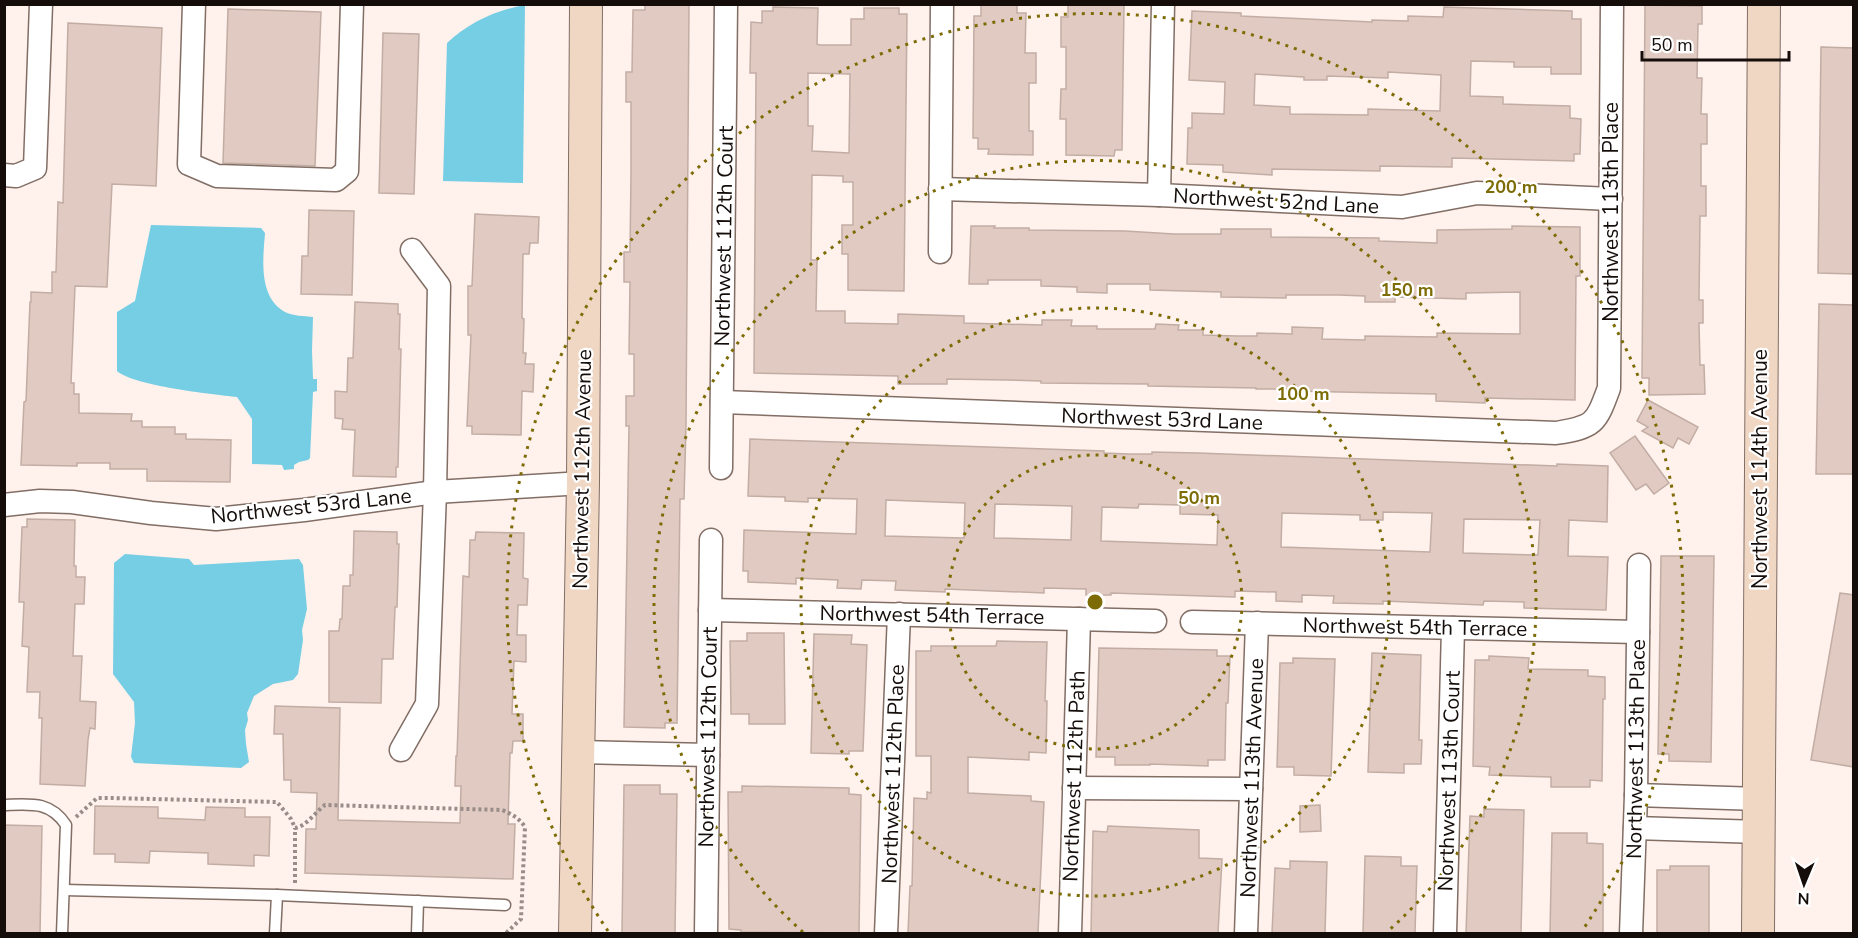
<svg xmlns="http://www.w3.org/2000/svg" width="1858" height="938" font-family="'Nunito Sans',sans-serif">
<style>
.water{fill:#75cee4}
.building{fill:#e0cac1;stroke:#c2ada4;stroke-width:1.5;fill-rule:evenodd}
.lines{fill:none;stroke-linecap:round;stroke-linejoin:round}
.lane-casing{stroke:#816e65;stroke-width:13}
.street-casing{stroke:#816e65;stroke-width:25}
.secondary-casing{stroke:#816e65;stroke-width:34}
.path{stroke:#988d89;stroke-width:4;stroke-dasharray:3 3;stroke-linecap:butt}
.lane{stroke:#fff;stroke-width:10}
.street{stroke:#fff;stroke-width:22}
.secondary{stroke:#f0d7c4;stroke-width:32}
.ring{fill:none;stroke:#7d6c06;stroke-width:3;stroke-dasharray:3 6}
.labels{text-anchor:middle;stroke-width:4.5;stroke-linejoin:round;paint-order:stroke}
.street-label{font-size:21px;fill:#140d0a;stroke:#fff}
.centre{fill:#7d6c06;stroke:#fff;stroke-width:3}
.ring-label{font-size:18px;text-anchor:middle;font-weight:bold;fill:#7d6c06;stroke:#fff;stroke-width:4.5;stroke-linejoin:round;paint-order:stroke}
</style>
<rect width="100%" height="100%" fill="#fff1ec"/>
<g class="water">
<path d="M525,5L523,183L443,181L447,43C468,23 496,10 525,5Z"/>
<path d="M151,225L261,228L265,233C263,259 258,297 285,312C292,316 305,316 313,317L312,351L313,379H317V391L313,392L310,458L308,460L299,462L294,465V469L284,470L282,465L252,464V419L237,397C211,394 134,386 117,371V312L135,301Z"/>
<path d="M125,554L189,559L194,565L299,559L303,565L307,609L302,630L303,640L298,674L293,680L273,684L254,696L247,713L248,720L245,730L246,744L249,762L241,768L134,763L131,757L135,723L134,702L113,674L114,563Z"/>
</g>
<g class="building">
<path d="M645,4L689,5L686,426L684,499H680L677,723H665V728L624,727L629,426H626V396H634V354H629L630,282H624V252H630L631,174V102H626V72H632L633,10H645Z"/>
<path d="M981,4H1017V13H1026L1025,53H1036V83H1029V131H1033V155L988,154L989,149H978V138H973L974,16H981Z"/>
<path d="M1068,4H1124L1122,150H1115L1114,156L1066,155V119H1060L1061,89H1066V47H1061V17H1068Z"/>
<path d="M1645,5L1702,6V24H1698L1697,78H1702L1701,114H1707V144H1701V186H1706V216H1700L1699,300H1703V323H1699L1700,365H1704L1705,394L1649,395V378H1642Z"/>
<path d="M773,7L818,8L817,44L819,45H851V19H864V8H899V14H907L904,291L848,290V254H842V225H853V182H843V176L812,175L811,260H817L816,311H845V323L898,324V314L964,316V323L1042,325V320H1072L1071,326H1097V329H1155L1156,324L1179,325L1178,330H1203V335L1238,336H1257V333L1292,334V327L1323,328L1322,339L1365,340V336L1437,337V333L1520,334V292L1466,293V299L1395,297V302H1365V296L1339,295H1286V298L1221,297V292L1150,290V284H1107V293L1077,292V287L1041,286V280H988V284H969L971,226H995L994,228H1029V230L1125,231L1174,234H1221V229H1271V237L1379,238V241L1437,243V230L1512,229V226L1580,227V276H1576L1575,400L1485,398V403L1436,401V394L1292,391V389H1256V388L1148,386V384L1041,383V381L1006,380L947,379V384H898V376L754,373L756,73H750L751,22L762,23V11H773ZM808,73L850,74L849,153L812,151L813,126H808Z"/>
<path d="M1444,7L1572,11V19H1581V74H1551V67H1514V62L1471,61L1470,96L1503,97V104L1570,106V118L1581,119L1580,154H1574V161L1452,158V167L1380,166V171L1272,169V175L1223,172V165L1187,164L1188,128H1192V113L1224,114L1225,82L1189,80L1192,11L1241,13V16L1372,22V20L1408,21V16L1443,17ZM1388,72L1441,75L1440,111L1368,109V115L1290,114V107L1254,105L1255,74L1304,77V80H1327V76L1388,78Z"/>
<path d="M228,9L321,12L315,166L223,163Z"/>
<path d="M68,23L162,28L156,186L112,184L107,287L75,286L71,383H74V394H79V413L132,414L131,421H142V427H175V434H186V439L231,440L230,482L147,481V469H110V463H77V466L21,465L24,402L26,401L30,302H31V292L52,293V272H56L58,202L63,203Z"/>
<path d="M383,33L419,34L414,194L379,193Z"/>
<path d="M1821,47L1854,48V274L1818,273Z"/>
<path d="M309,210L354,211L352,295L301,294L302,256H308Z"/>
<path d="M475,214L539,217L538,243H530L529,254H523L522,318L524,319L523,353H526L525,364H534L533,392L522,391L521,435L472,434V426H467L471,335H468V286H472Z"/>
<path d="M355,302L398,304V314H400L399,349H401L398,467H396V477L353,476L355,430L342,429L343,419L335,418V391L347,392L348,358H353Z"/>
<path d="M1819,304L1854,305V474H1816Z"/>
<path d="M1648,400L1698,427L1689,444L1678,438L1673,448L1642,431L1648,427L1637,421Z"/>
<path d="M1635,436L1669,483L1654,494L1646,484L1636,490L1610,453Z"/>
<path d="M750,439L1104,451V453L1128,454H1152V452L1198,453L1557,466V464L1608,466L1607,522L1569,520L1568,556L1608,557L1606,610L1524,608V602L1484,601L1483,605L1383,601V604L1333,603L1334,596L1302,595V602L1276,601V592L1235,591V597L1111,593V595H1086V589L1044,588V593L945,589V592L895,590L896,581L862,580L861,589L837,588L838,580L796,578V584L748,582V571H743L744,530L856,534L857,499L808,498V502L785,501V497L748,496ZM886,500L965,503L964,538L885,536ZM995,504L1072,506L1071,540L994,538ZM1139,504L1180,505V514L1218,515L1217,545L1101,541L1102,507L1138,508ZM1383,512L1432,513L1430,552L1281,547L1282,513L1360,515V520H1383ZM1464,519L1540,520L1538,555L1463,553Z"/>
<path d="M27,519L75,520L74,566H76V577H85L84,604H75L73,656H82L80,701L96,702L95,729L90,728L88,740L85,786L40,784L42,718H39L40,692H27L29,647L22,646L24,602H19L22,527H27Z"/>
<path d="M354,531L397,532V544H399L397,607H395L393,659H382L381,703L329,702V631H339L340,619H342L343,586H350V575H353Z"/>
<path d="M476,532L524,533L523,578L528,579L527,605H518L517,635H526V662L514,661L512,714H523V741H513L512,753H510L508,824H515L513,879L305,873L306,829H316L317,793L291,792V780H284L283,734H274L275,706L340,708L338,820L460,823L461,786H455L456,756H457L463,576L469,577L470,540H475Z"/>
<path d="M1661,556H1714L1711,762L1669,761V754H1658Z"/>
<path d="M1840,593L1854,595V767L1811,760Z"/>
<path d="M747,633H784L785,724H749V714H731L730,641H747Z"/>
<path d="M814,634L852,635L851,644L867,645L863,751H849V754L811,753Z"/>
<path d="M997,641L1047,642L1045,701H1047L1046,753L1029,752V760L968,757V793L1031,796V801L1044,802L1038,933H908L910,886H912L914,798L927,799V792L931,793V756H916V651H931V646H996Z"/>
<path d="M1099,648L1217,650V656H1230L1228,703H1226L1225,760H1208V766L1150,764V765H1115V757H1096Z"/>
<path d="M1372,653L1421,655L1419,740H1422L1421,764H1404V773L1368,772Z"/>
<path d="M1489,656L1529,658L1528,669L1588,670V676L1605,677V699H1603L1602,781L1590,780V787H1551V777L1489,775L1490,767L1473,766L1475,660H1489Z"/>
<path d="M1293,658L1335,659L1331,776L1294,775V767H1277L1280,663H1293Z"/>
<path d="M624,785H660V794H677L675,933H622Z"/>
<path d="M742,786L849,788V794L861,795L859,933L741,932V930L729,929L728,792H742Z"/>
<path d="M1320,805L1321,831L1300,832V806Z"/>
<path d="M95,806L158,807V818L205,820L206,807L245,808V817H270L269,856L254,855V866L208,864V853L150,851L149,863L115,862V854H94Z"/>
<path d="M1484,809L1524,810L1521,933H1466L1470,816L1484,817Z"/>
<path d="M4,825L42,826L40,933H4Z"/>
<path d="M1108,826L1199,830V858L1222,859L1218,933H1091L1093,831L1107,832Z"/>
<path d="M1552,833H1587V843L1603,844V933H1550Z"/>
<path d="M1365,856L1401,857V866H1417L1415,933H1363Z"/>
<path d="M1290,861L1327,862L1325,933H1272L1275,868L1290,869Z"/>
<path d="M1670,866H1709V933H1657V870H1670Z"/>
</g>
<g class="lines">
<g class="lane-casing">
<g id="lane">
<path d="M4,805C31,804 50,801 66,825L62,934"/>
<path d="M64,890L277,895L505,905"/>
<path d="M275,934L277,895"/>
<path d="M417,934L418,901"/>
</g>
</g>
<g class="street-casing">
<g id="street">
<path d="M194,4L189,164L217,176L336,180L347,171L352,4"/>
<path d="M4,175L16,176L35,168L41,4"/>
<path d="M940,189L1159,195L1402,207L1477,193L1611,199"/>
<path d="M1159,195L1163,4"/>
<path d="M940,252L942,4"/>
<path d="M722,402L1556,433C1595,427 1596,423 1609,388L1612,4"/>
<path d="M721,468L726,4"/>
<path d="M4,505L40,501L72,502L151,513L216,519L304,510L435,492L583,483"/>
<path d="M710,610L1155,621"/>
<path d="M1192,622L1638,632"/>
<path d="M401,750L427,704L435,492L439,286L412,250"/>
<path d="M578,752L708,755"/>
<path d="M1074,788L1251,789"/>
<path d="M1636,795L1759,799"/>
<path d="M1635,828L1759,832"/>
<path d="M706,934L711,540"/>
<path d="M886,934L899,614"/>
<path d="M1070,934L1079,619"/>
<path d="M1246,934L1257,623"/>
<path d="M1445,934L1453,628"/>
<path d="M1631,934L1636,795L1639,565"/>
</g>
</g>
<g class="secondary-casing">
<g id="secondary">
<path d="M575,934L583,483L586,4"/>
<path d="M1758,934L1764,4"/>
</g>
</g>
<g class="path">
<path d="M76,817L97,798H111L277,802L291,819L295,828C307,826 315,812 325,805L502,810C512,814 519,818 525,827L521,919L505,934"/>
<path d="M295,883V828"/>
</g>
<use href="#lane" class="lane"/>
<use href="#street" class="street"/>
<use href="#secondary" class="secondary"/>
</g>
<g class="ring">
<circle cx="1095" cy="602" r="147"/>
<circle cx="1095" cy="602" r="294"/>
<path d="M803 932A441 441 0 1 1 1387 932"/>
<path d="M608 931A588 588 0 1 1 1582 931"/>
</g>
<g class="labels">
<g class="street-label">
<text transform="translate(1276 201) rotate(3)" y="7">Northwest 52nd Lane</text>
<text transform="translate(1611 212) rotate(-90)" y="7">Northwest 113th Place</text>
<text transform="translate(724 236) rotate(-89)" y="7">Northwest 112th Court</text>
<text transform="translate(1162 419) rotate(2)" y="7">Northwest 53rd Lane</text>
<text transform="translate(582 469) rotate(-89)" y="7">Northwest 112th Avenue</text>
<text transform="translate(1760 469) rotate(-90)" y="7">Northwest 114th Avenue</text>
<text transform="translate(311 506) rotate(-6)" y="7">Northwest 53rd Lane</text>
<text transform="translate(932 615) rotate(1)" y="7">Northwest 54th Terrace</text>
<text transform="translate(1415 627) rotate(1)" y="7">Northwest 54th Terrace</text>
<text transform="translate(708 737) rotate(-89)" y="7">Northwest 112th Court</text>
<text transform="translate(1636 749) rotate(-89)" y="7">Northwest 113th Place</text>
<text transform="translate(893 774) rotate(-88)" y="7">Northwest 112th Place</text>
<text transform="translate(1074 776) rotate(-88)" y="7">Northwest 112th Path</text>
<text transform="translate(1252 778) rotate(-88)" y="7">Northwest 113th Avenue</text>
<text transform="translate(1449 781) rotate(-88)" y="7">Northwest 113th Court</text>
</g>
</g>
<circle cx="1095" cy="602" r="9" class="centre"/>
<g class="ring-label">
<text x="1511" y="193">200 m</text>
<text x="1407" y="296">150 m</text>
<text x="1303" y="400">100 m</text>
<text x="1199" y="504">50 m</text>
</g>
<rect width="1858" height="938" fill="none" stroke="#140d0a" stroke-width="12"/>
<g transform="translate(1804 884) rotate(182)" stroke="#ffffff" stroke-width="4.5" paint-order="stroke">
<path d="M0-4.5L10 22L0 15L-10 22Z" fill="#140d0a"/>
<text y="-9" font-size="16" font-weight="bold" text-anchor="middle" fill="#140d0a">N</text>
</g>
<path d="M1642 51v9h147v-9" fill="none" stroke="#140d0a" stroke-width="3"/>
<text x="1651" y="51" font-size="18" fill="#140d0a" stroke="#ffffff" stroke-width="4.5" paint-order="stroke">50 m</text>
</svg>
